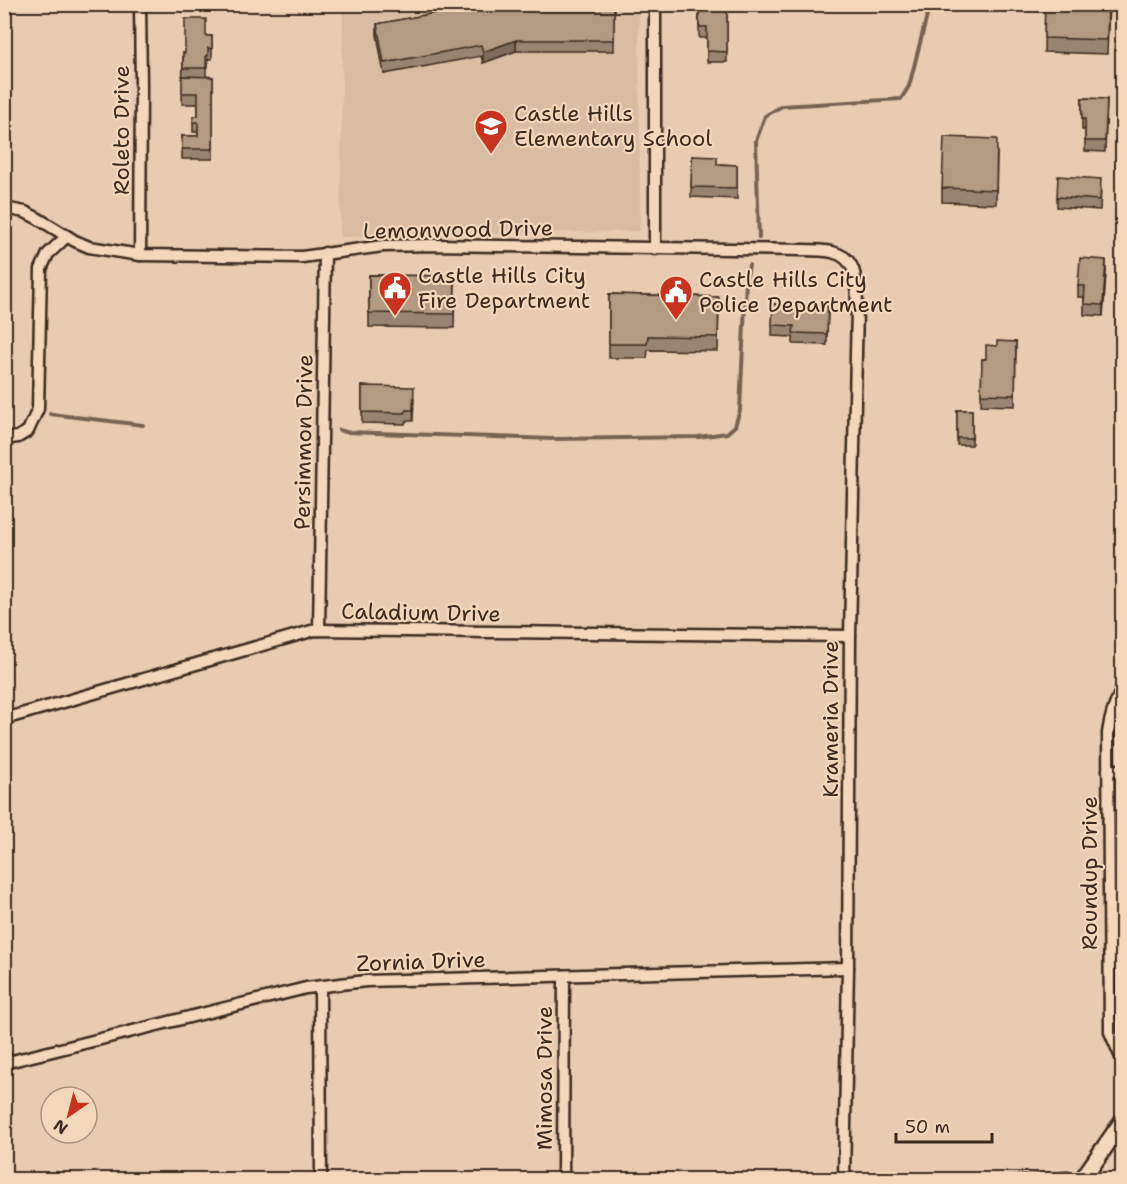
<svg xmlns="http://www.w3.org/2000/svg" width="1127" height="1184" font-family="'Shantell Sans',sans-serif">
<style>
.built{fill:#d8bda3}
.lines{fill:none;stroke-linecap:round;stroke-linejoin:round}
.stream{stroke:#766251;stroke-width:4}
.street-casing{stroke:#3b2a1e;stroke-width:15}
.secondary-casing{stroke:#3b2a1e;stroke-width:20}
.street{stroke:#f3d7ba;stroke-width:10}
.secondary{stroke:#f3d7ba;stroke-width:15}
.wall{fill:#998471;stroke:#3b2a1e;stroke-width:1.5}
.shaded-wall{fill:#7d6c5c;stroke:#3b2a1e;stroke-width:1.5}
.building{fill:#b29a83;stroke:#3b2a1e;stroke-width:1.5}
.labels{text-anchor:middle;stroke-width:4.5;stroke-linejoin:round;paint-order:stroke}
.poi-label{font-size:22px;fill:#3b2a1e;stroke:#f3d7ba;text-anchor:start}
.street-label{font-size:22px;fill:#3b2a1e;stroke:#f3d7ba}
</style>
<rect width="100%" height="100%" fill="#e8ccb1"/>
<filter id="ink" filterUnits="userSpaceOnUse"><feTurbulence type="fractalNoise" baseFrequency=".0167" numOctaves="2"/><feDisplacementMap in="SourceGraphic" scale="12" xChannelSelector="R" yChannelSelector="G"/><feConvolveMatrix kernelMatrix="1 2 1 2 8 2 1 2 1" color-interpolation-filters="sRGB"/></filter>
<g filter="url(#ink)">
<path class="built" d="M343,5H639L640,231L340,237Z"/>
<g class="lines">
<g class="stream">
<path d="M759,238L756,141L765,116L782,106L901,99L909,86L930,4"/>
<path d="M50,414L143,425"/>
<path d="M339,430L346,432L553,439L698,437L727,433L735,426L740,410L746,281L749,265"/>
<path d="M984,1180L1069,1172"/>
</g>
<g class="street-casing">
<g id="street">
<path d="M140,4L141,88L140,255"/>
<path d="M4,208L25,212L37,218L75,241L89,247L140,255L302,257L383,246L433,245L803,250C812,250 823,250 832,252C859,258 856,284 857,307L850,636L848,968L844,1180"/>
<path d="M655,249V4"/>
<path d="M4,439L18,437L28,431L38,409L41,269L48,254L67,236"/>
<path d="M319,630L325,253"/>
<path d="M1122,689C1115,703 1110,717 1108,733L1110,1032L1120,1055L1122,1057"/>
<path d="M4,719L315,630L850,636"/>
<path d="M1108,770H1122"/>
<path d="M320,987L321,1180"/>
<path d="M4,1063L306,988L366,981L848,968"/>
<path d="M563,1180L564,976"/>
</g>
</g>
<g class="secondary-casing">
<path id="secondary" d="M1082,1180L1122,1122"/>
</g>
<use href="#street" class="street"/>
<use href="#secondary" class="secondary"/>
</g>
<g class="wall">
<path d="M455,4H614V51H516L483,63L481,56L384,74L377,35V24L455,9Z"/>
<path d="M1045,4H1109L1107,54L1044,52Z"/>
<path d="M699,7H727V62H707V38H699Z"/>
<path d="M206,36H212V59H208V67H206V76L213,77V159H182V136H198V132H193V122L198,116V104H182L183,53H185Z"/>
<path d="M1082,98L1107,99L1105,152L1085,151V130H1082Z"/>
<path d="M997,153L996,204L942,202V188Z"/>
<path d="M692,156L717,164L737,165V199L691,197Z"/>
<path d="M1101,189L1100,210L1057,207V197Z"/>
<path d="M1106,271L1103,316L1084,315V297H1078V286Z"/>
<path d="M369,275L455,276L454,328L369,327Z"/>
<path d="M609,294L719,297L718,351L648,350L647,358H609Z"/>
<path d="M773,304L828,306L827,345L793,344V337L772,336Z"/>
<path d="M1016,342L1015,406L981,405L982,359H986L997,346Z"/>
<path d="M362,386L414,398L413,421H406L405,424L362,423Z"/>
<rect x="957" y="410" width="15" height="35"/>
</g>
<g class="shaded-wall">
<path d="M516,40V51L483,63V52Z"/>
<path d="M1106,260V271L1103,316V305Z"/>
</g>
<g class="building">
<path d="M457,4H614V40H516L483,52L481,45L384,63L377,24L457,9Z"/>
<path d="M1045,4H1108L1107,40L1044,38Z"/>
<path d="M699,7H727V52L707,51V27H699Z"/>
<path d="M185,19H206V36H212V49L208,48V56H206V68H183V53H185Z"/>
<path d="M182,76L213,77V149H182V136H198V122H193V116H198V93H182Z"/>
<path d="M1082,98L1107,99L1105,141H1085V119H1082Z"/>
<path d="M944,137L997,139L996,190L942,188Z"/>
<path d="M692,156L717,157V164L737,165V188L691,187Z"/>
<path d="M1058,176L1101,179L1100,200L1057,197Z"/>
<path d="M1080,258L1106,260L1103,305L1084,304L1085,286H1078Z"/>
<path d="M369,275L455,276L454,314L369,313Z"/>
<path d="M609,294L719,297L718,337L648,336L647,344H609Z"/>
<path d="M773,304L828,306L827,334L793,333L794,326L772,325Z"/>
<path d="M997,341L1016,342L1015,395L981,394L982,359H986V345L997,346Z"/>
<path d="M362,386L414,387L413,410H406L405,413L362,412Z"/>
<rect x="957" y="410" width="15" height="28"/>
</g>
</g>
<defs>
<g id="school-pin" transform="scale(1.725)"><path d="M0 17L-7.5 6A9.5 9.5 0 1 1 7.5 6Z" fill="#c8321e" stroke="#f3d7ba"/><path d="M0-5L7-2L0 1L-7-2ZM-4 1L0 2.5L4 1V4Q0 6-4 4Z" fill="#fff"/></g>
<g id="civic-pin" transform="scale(1.725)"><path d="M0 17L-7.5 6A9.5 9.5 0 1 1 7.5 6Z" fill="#c8321e" stroke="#f3d7ba"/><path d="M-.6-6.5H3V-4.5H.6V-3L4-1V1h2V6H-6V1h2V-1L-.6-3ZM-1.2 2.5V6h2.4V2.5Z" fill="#fff"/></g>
</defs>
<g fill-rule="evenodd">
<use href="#school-pin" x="491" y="126"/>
<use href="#civic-pin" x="395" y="288"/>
<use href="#civic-pin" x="676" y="292"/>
</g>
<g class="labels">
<g class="poi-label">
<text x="514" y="121">Castle Hills<tspan x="514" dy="25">Elementary School</tspan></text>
<text x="418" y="283">Castle Hills City<tspan x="418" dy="25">Fire Department</tspan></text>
<text x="699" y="287">Castle Hills City<tspan x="699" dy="25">Police Department</tspan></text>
</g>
<g class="street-label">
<text transform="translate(121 130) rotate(-90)" y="8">Roleto Drive</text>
<text transform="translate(458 229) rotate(-1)" y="8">Lemonwood Drive</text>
<text transform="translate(303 442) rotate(-89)" y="8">Persimmon Drive</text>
<text transform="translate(421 612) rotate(1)" y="8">Caladium Drive</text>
<text transform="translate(830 719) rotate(-90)" y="8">Krameria Drive</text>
<text transform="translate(1089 873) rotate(-90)" y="8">Roundup Drive</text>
<text transform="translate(421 961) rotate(-2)" y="8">Zornia Drive</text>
<text transform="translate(544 1078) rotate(-90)" y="8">Mimosa Drive</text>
</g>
</g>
<rect width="1127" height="1184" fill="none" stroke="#f3d7ba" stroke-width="24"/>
<rect x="12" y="12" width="1103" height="1160" fill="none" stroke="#3b2a1e" stroke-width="2" filter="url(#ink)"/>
<g transform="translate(69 1115) rotate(215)"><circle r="28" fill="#f3d7ba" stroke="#a9927c" stroke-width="1.5"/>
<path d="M0-4.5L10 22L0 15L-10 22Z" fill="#c8321e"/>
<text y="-9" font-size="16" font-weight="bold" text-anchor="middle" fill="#3b2a1e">N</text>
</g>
<path d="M896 1133v9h96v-9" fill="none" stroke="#3b2a1e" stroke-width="3"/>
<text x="905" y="1133" font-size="18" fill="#3b2a1e" stroke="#f3d7ba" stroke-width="4.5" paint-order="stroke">50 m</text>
</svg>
